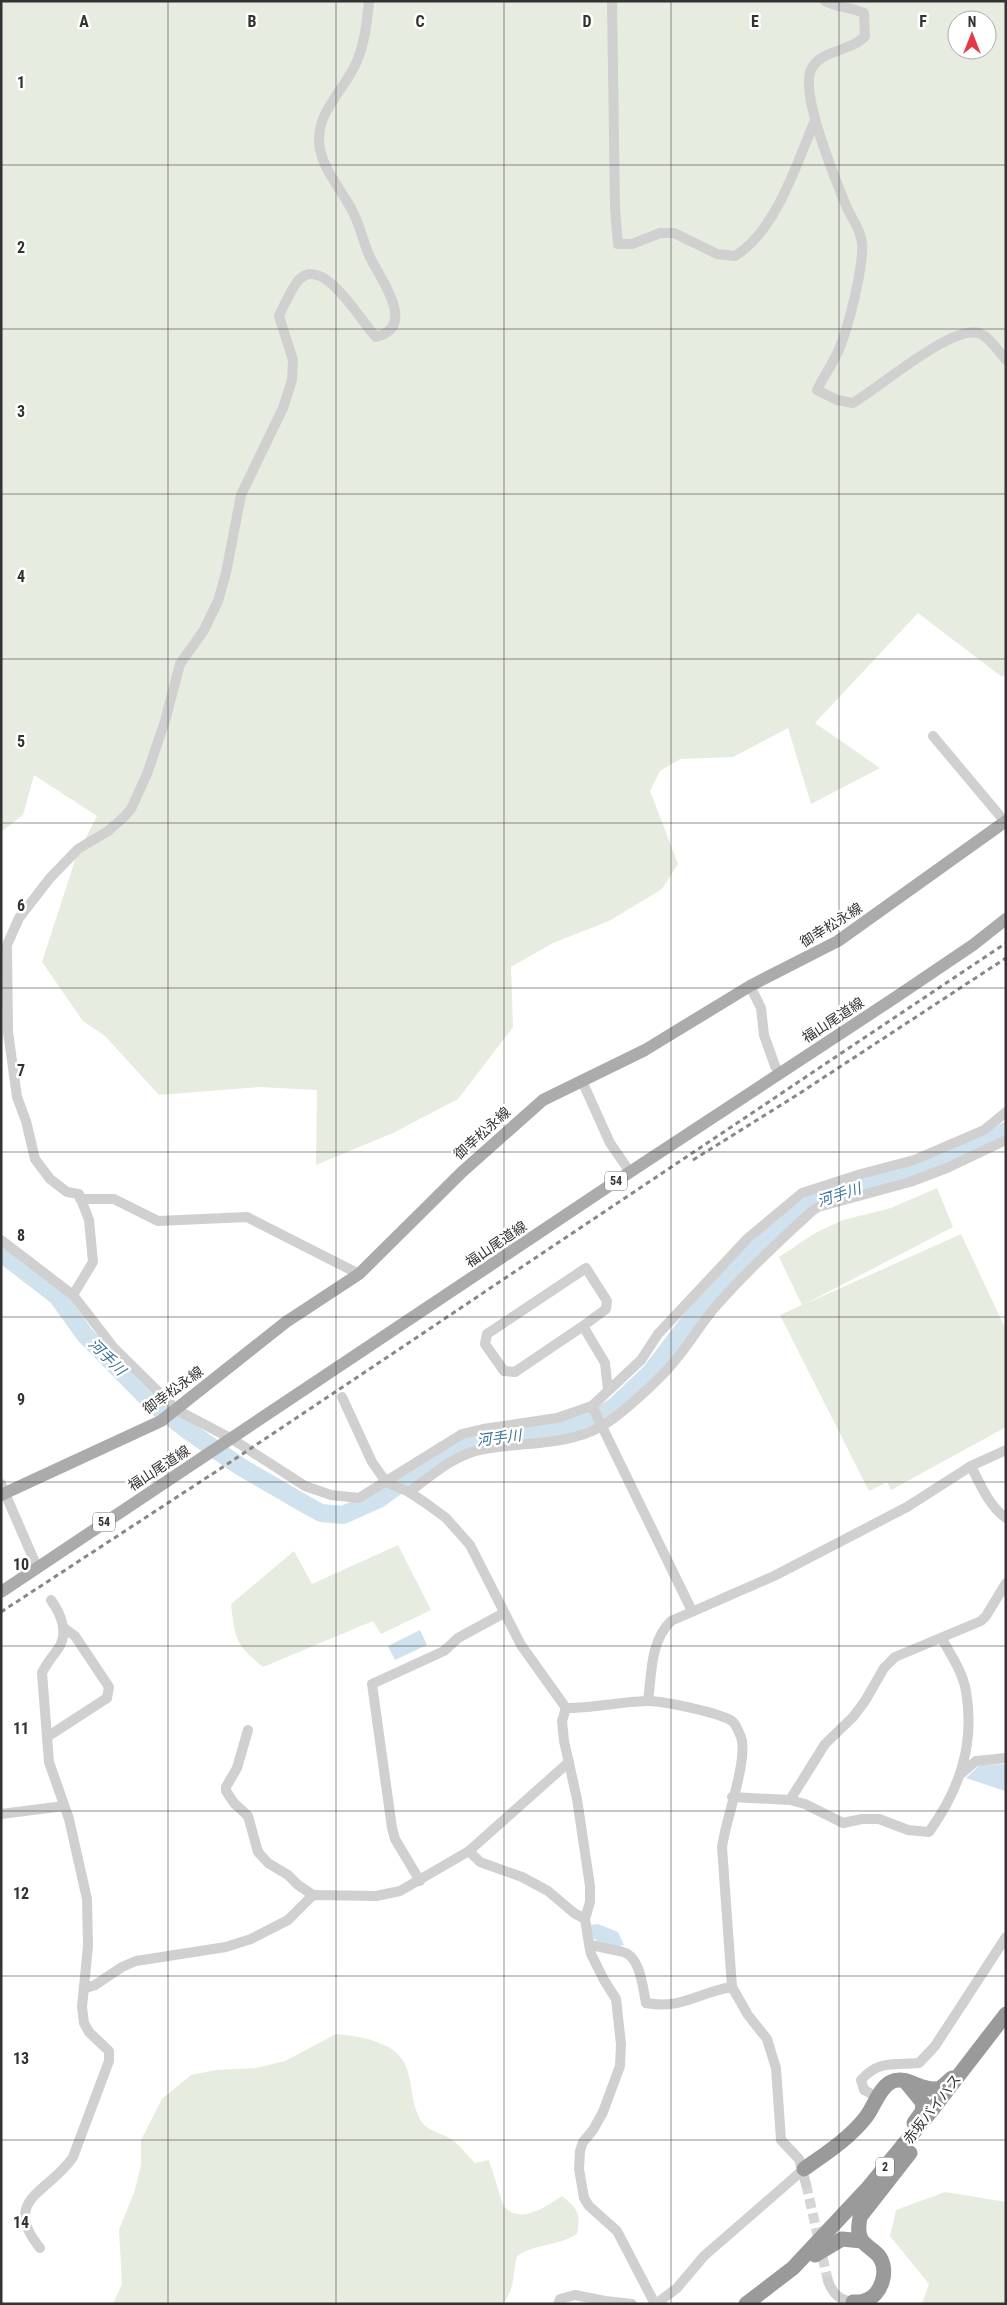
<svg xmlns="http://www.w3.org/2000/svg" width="1007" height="2305" font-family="'Roboto Condensed','Noto Sans JP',sans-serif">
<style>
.green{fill:#e6ecdf;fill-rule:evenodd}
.water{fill:#cfe2ee}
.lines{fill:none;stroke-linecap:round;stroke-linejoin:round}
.river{stroke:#cfe2ee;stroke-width:18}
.minor-tunnel{stroke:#d6d6d6;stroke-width:10;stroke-dasharray:10 5;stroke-linecap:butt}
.minor{stroke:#d0d0d0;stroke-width:10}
.major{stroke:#ababab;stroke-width:12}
.highway{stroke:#9a9a9a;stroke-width:15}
.rail{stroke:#888;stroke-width:3;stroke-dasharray:5 4;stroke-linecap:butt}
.grid{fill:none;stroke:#333;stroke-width:1;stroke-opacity:0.55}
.labels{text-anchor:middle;stroke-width:5;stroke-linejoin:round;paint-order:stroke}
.shield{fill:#fff;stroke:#707070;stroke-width:1}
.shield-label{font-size:12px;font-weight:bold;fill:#333}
.street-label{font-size:14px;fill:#333;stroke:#fff}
.water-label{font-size:15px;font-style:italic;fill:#3f7597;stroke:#fff}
.grid-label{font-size:16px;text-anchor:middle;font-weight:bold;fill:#333;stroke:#fff;stroke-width:5;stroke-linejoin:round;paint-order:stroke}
</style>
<rect width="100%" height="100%" fill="#fff"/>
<g class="green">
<path d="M1,1H1006V673L1002,677L918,613L815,723L880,768L811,804L788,728L733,757L680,759L660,771L650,791L678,864L662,889L609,921L553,943L511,967L513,1027L458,1099L393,1133L316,1165L317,1090L260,1087L159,1095L105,1036L83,1021L42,962L76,857L97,816L34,775L23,815L1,832ZM957,20H987V50H957Z"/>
<path d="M937,1188L953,1227L803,1305L961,1234L1006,1330V1427L891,1490L887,1482L869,1491L780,1315L802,1305L779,1257L815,1233L843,1220L891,1208Z"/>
<path d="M398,1545L431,1610L381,1634L373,1621L263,1667C235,1644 235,1639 231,1604L294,1551L312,1584Z"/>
<path d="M336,2034C360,2036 399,2042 407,2069C413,2087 411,2104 421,2121C428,2132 444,2133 454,2141C461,2147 468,2156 475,2163L489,2160L503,2205C519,2226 545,2207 562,2196C578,2209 581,2213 577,2234C559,2246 537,2243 517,2256C513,2271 515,2292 502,2304H113L122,2284L119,2230L135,2190L141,2165V2140L162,2099L191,2075L216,2070L256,2068L285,2061Z"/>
<path d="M945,2192L1006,2202V2304H922L929,2284L890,2236L896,2210Z"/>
</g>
<g class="water">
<path d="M420,1630L427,1645L395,1660L388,1646Z"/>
<path d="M1006,1764L1005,1791L966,1778L980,1765Z"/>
<path d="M598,1924L618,1932L624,1945L609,1948L591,1937L590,1925Z"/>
</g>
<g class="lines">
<path class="river" d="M1,1253L57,1296L85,1335L151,1402L190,1432L241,1467L303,1503L321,1513L343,1515L379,1499L444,1452L467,1442L495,1436L554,1430L590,1422L614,1407L650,1373L712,1292L785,1222L812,1203L929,1167L990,1141L1006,1131"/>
<path class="minor-tunnel" d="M806,2184L828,2281"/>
<g class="minor">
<path d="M612,1L615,209L618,244H632L660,233H674L717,254L735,256C776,231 797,163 815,120"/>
<path d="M825,1C838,8 851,7 864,13L865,36C852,52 820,49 811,70C800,95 836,181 847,208C852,219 861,230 862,243C864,265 849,325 840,347C834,362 824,376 817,390L837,400L853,403C879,388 951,325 979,333C990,337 998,351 1006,360"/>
<path d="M933,736L1006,823"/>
<path d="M750,986L761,1008L764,1035L775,1066L780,1073"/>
<path d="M582,1081L610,1143L630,1172"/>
<path d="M80,1199H114L158,1221L247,1217L359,1274"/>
<path d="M1,1240L73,1295L114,1348L177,1410L232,1439L305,1486L331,1495L359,1498L462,1434L483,1429L557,1418L592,1406L641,1360L658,1334L748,1238L802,1193L861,1174L914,1160L984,1130L1006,1112"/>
<path d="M73,1295L93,1262L89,1220L79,1194L67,1192L50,1179L35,1159L26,1121L17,1097L8,1032L7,945L19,918L50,878L78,849L108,831L124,817L131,809L147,774L165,721L180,664L204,630L218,601L226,573L241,495L283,408L292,380L293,360L279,316C284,305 290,292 297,282C322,250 362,324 376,337C419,326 378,276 369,255C363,241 360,226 353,212C343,192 324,171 320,149C313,113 345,91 357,61C365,42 367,21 369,1"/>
<path d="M583,1326L606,1309L607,1301L586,1268L487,1334L485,1344L504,1371L515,1372L583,1326L605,1363L608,1390"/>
<path d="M342,1397L372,1462L386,1482L409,1492L427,1504L446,1518L470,1545L521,1645L566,1708C593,1708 619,1702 646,1701C661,1700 720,1713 732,1721C736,1724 741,1736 742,1741C746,1766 726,1819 722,1847L732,1987L748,2015L767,2039L776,2068L781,2140L799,2159L806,2184"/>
<path d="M592,1406L692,1611"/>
<path d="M971,1466C980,1484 989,1506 1006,1518"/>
<path d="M1,1484L37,1567"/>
<path d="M409,1492C432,1475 455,1454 484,1449C522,1442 568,1446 602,1426C621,1415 659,1380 673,1363C689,1345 701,1323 717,1305C746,1272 778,1242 811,1212L818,1207L910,1182L947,1168L1006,1140"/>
<path d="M648,1701C652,1672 650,1642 671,1621L774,1576L907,1507L971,1466L1006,1450"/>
<path d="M566,1708L562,1721L564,1741L577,1799L590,1886V1902L585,1919L589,1944L591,1954L604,1980L616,1999L621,2044L620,2066L603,2112L593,2130L583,2142L580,2151L579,2169L584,2198L589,2206L617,2231L655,2304"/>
<path d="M248,1730L237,1768L226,1787V1791L234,1803L248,1816L258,1852L268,1863L288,1875L298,1885L313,1895"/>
<path d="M47,1737L107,1698L109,1687L75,1636L64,1628"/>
<path d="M962,1773L976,1761L1006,1758"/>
<path d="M732,1797L790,1800L825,1744L853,1717L865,1701L884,1668L895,1657L981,1621L986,1616L1006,1583"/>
<path d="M790,1800L805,1804L843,1823L862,1819H879L908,1830L929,1832C960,1789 975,1744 966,1691C963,1673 951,1655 942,1639"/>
<path d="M1,1814L64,1806"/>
<path d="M469,1851L480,1862L522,1877L548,1891L574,1913L585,1919"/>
<path d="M420,1881L395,1839L392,1828L372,1684L444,1651L458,1638L504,1613"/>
<path d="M589,1944C600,1948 612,1949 623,1952C640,1956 643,1988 646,2003C681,2010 699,1992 732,1987"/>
<path d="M86,1988L95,1985L122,1967L136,1961L226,1947L251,1939L288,1920L313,1895L376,1896L400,1891L469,1851L569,1762"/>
<path d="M878,2097L864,2090L861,2080C879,2060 894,2065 919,2063L935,2046L1006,1937"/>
<path d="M40,2248C0,2199 50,2192 73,2157L109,2061V2051L89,2032L84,2023L82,2007L88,1946L87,1899L69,1819L49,1762L42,1673C46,1664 52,1657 58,1649C69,1633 61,1614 51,1600"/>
<path d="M828,2281C833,2294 839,2300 853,2302"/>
<path d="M558,2304L560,2299L575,2295L605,2301L632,2304"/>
<path d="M656,2304L677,2288L704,2256L804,2169"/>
</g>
<g class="major">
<path d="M1,1495L161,1421L286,1322L359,1274L462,1172L543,1100L645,1050L750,986L838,941L1006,821"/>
<path d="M1,1592L630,1172L896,997L973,945L1006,919"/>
</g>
<g class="highway">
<path d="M905,2081L923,2103L922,2112L914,2123"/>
<path d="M804,2169C825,2154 850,2138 866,2117C874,2107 879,2088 891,2082C907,2074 924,2094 940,2088C944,2086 948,2081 952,2078"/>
<path d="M815,2255L842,2239L862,2241"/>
<path d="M853,2302C856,2302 861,2302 864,2301C882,2296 890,2269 878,2255C873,2249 865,2246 861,2239C857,2231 859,2225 860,2217L910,2153"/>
<path d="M746,2304L793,2268L867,2189L932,2110L1006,2014"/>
</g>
<g class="rail">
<path d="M693,1160L797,1095L1006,958"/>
<path d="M1,1612L226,1465L1006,943"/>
</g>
</g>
<path class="grid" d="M168,1V2304M336,1V2304M504,1V2304M671,1V2304M839,1V2304M1,165H1006M1,329H1006M1,494H1006M1,659H1006M1,823H1006M1,988H1006M1,1152H1006M1,1317H1006M1,1482H1006M1,1646H1006M1,1811H1006M1,1976H1006M1,2140H1006"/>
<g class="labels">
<g class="shield">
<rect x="605" y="1171.5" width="22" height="19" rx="4"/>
<rect x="93" y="1512.5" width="22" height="19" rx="4"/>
<rect x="876" y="2157.5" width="18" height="19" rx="4"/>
</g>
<g class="shield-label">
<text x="616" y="1185">54</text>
<text x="104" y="1526">54</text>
<text x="885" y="2171">2</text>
</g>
<g class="street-label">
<text transform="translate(831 925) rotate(-32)" y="5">御幸松永線</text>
<text transform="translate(833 1020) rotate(-33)" y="5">福山尾道線</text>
<text transform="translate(482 1133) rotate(-42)" y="5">御幸松永線</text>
<text transform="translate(496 1244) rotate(-34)" y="5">福山尾道線</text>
<text transform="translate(173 1390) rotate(-36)" y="5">御幸松永線</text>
<text transform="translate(159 1468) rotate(-33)" y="5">福山尾道線</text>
<text transform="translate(932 2109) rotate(-52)" y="5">赤坂バイパス</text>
</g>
<g class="water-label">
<text transform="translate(839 1195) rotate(-18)" y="5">河手川</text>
<text transform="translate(107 1357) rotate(45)" y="5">河手川</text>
<text transform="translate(499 1438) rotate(-7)" y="5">河手川</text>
</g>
</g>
<g class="grid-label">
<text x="84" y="27">A</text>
<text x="252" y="27">B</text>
<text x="420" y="27">C</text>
<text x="587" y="27">D</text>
<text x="755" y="27">E</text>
<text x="923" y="27">F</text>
<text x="21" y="88">1</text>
<text x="21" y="253">2</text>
<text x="21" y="417">3</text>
<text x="21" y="582">4</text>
<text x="21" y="747">5</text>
<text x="21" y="911">6</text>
<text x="21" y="1076">7</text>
<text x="21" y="1241">8</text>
<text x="21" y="1405">9</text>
<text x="21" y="1570">10</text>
<text x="21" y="1734">11</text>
<text x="21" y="1899">12</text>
<text x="21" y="2064">13</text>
<text x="21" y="2228">14</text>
</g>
<rect width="1007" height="2305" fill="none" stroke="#333333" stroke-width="5"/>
<g transform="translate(972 35)"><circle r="24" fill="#ffffff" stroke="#adadad"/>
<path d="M0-4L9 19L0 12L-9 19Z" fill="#e63946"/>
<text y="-8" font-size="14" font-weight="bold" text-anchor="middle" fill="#333333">N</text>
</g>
</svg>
